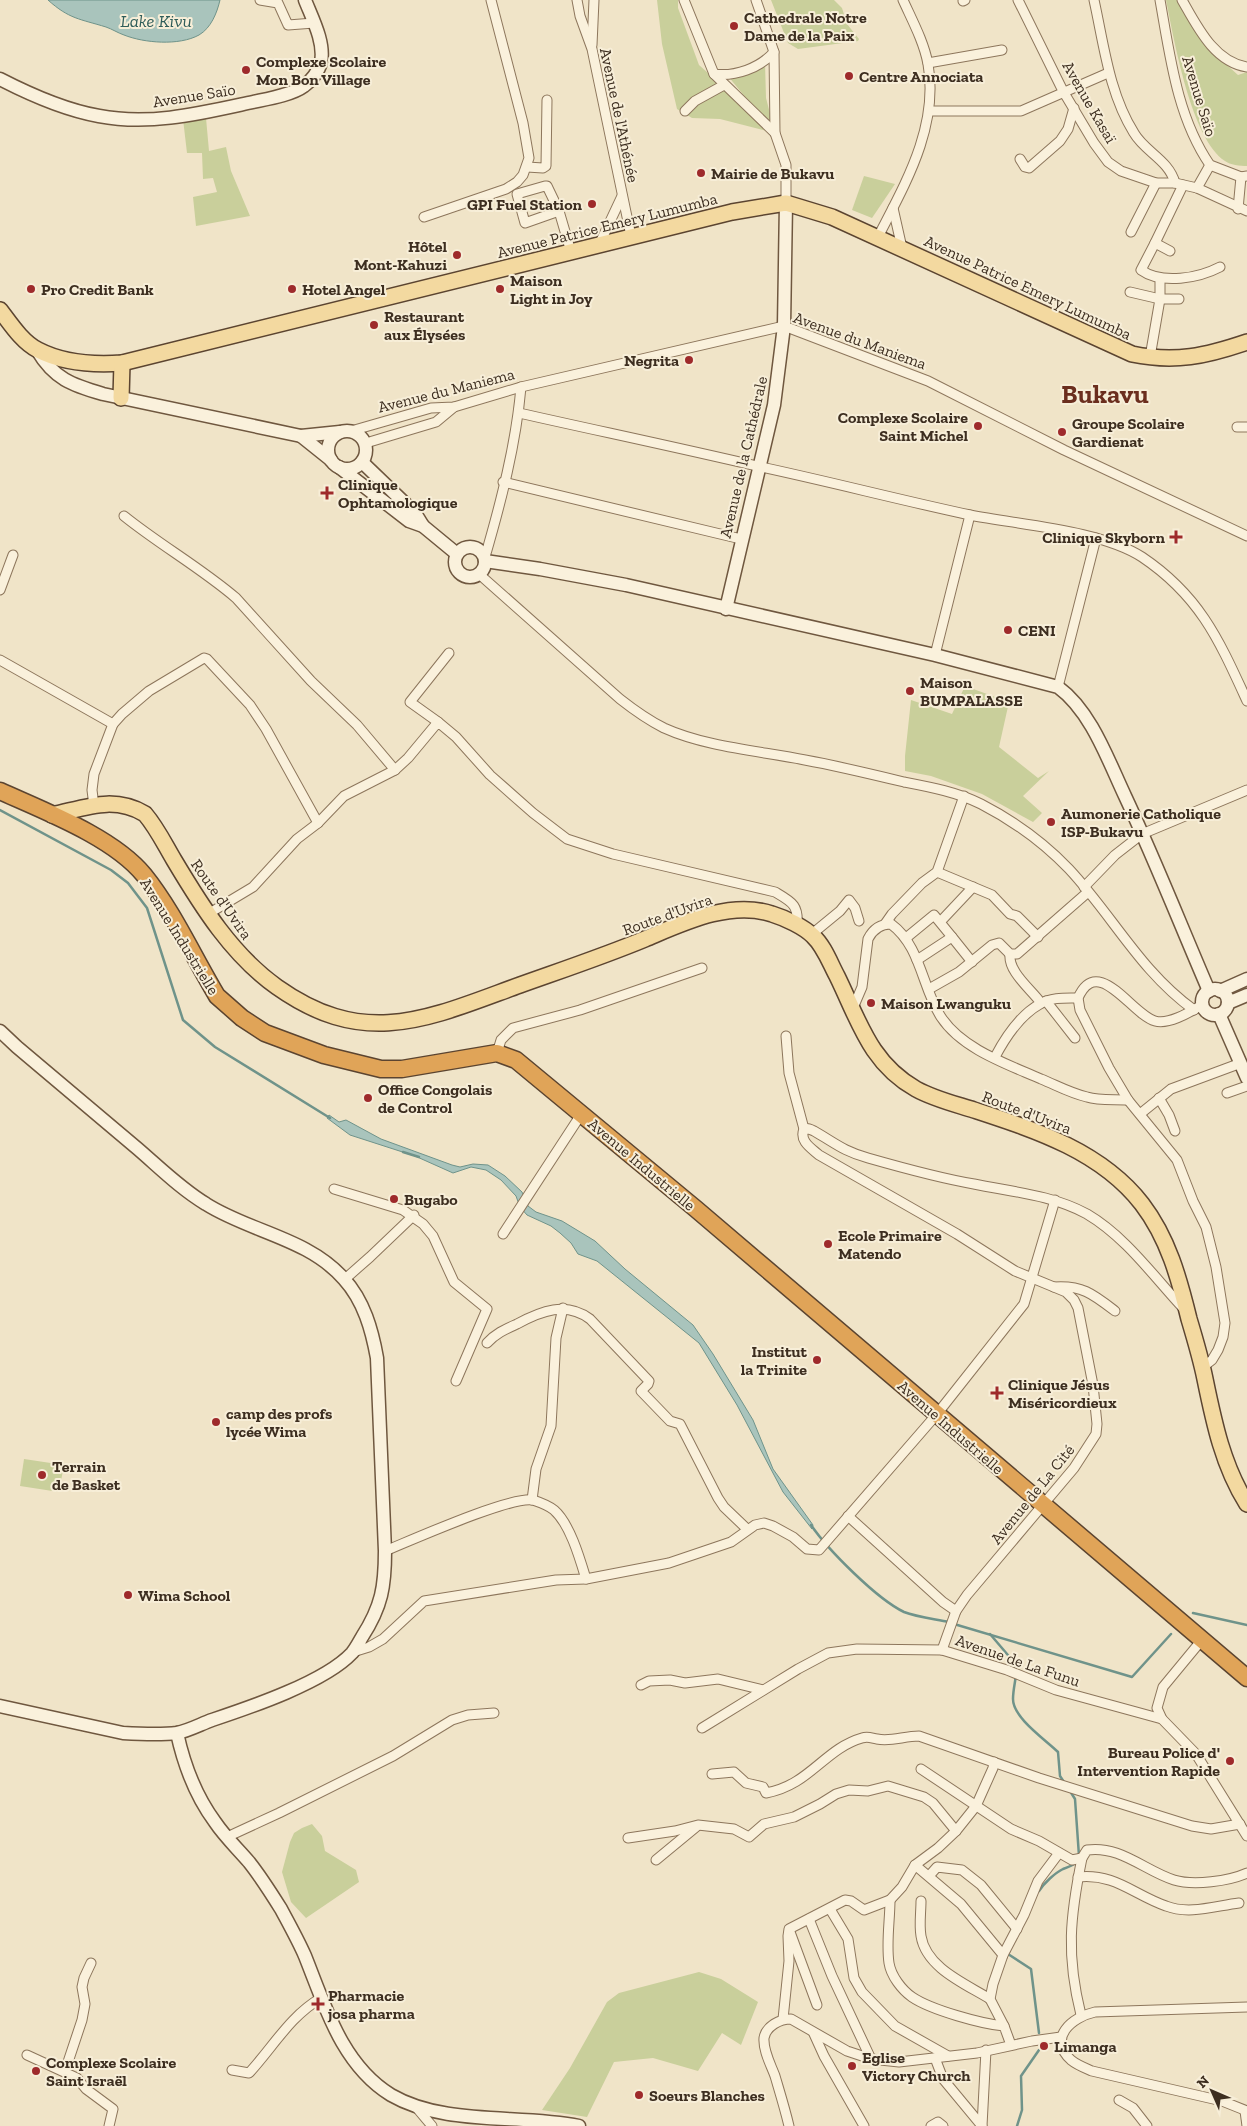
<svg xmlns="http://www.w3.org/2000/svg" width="1247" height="2126" font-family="'Zilla Slab',serif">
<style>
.green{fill:#c9cf9b}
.water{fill:#a9c4bc;stroke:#6f938a}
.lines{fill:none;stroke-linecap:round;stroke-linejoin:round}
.stream{stroke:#6f938a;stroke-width:2.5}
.street-casing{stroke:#8d765c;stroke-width:11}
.secondary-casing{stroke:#6f573f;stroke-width:15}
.primary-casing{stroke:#5b4430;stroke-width:18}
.highway-casing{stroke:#5b4430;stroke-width:19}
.street{stroke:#faf1dc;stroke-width:9}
.secondary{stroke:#faf1dc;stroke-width:12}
.primary{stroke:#f3d9a0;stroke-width:15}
.highway{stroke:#e0a458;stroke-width:16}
.poi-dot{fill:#9e2a2b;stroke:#f7eed8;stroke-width:2}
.labels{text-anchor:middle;stroke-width:4;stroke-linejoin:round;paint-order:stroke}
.poi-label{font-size:16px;font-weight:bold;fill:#3d2e20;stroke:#f7eed8;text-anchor:start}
.street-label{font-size:16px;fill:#3d2e20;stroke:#f7eed8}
.water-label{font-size:18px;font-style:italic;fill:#2f5d5a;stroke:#f7eed8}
.town-label{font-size:26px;font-weight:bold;fill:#6b2e1e;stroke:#f7eed8}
</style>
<rect width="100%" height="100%" fill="#f0e4c8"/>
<g class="green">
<path d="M657,0H678V8L699,65L771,129L728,76L765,63L766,98L775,133L720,119L692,118L677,109L662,44Z"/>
<path d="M771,0H834L842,8L847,24L859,39L858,41L798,49L788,43Z"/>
<path d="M1166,0H1177L1208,48L1238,75L1247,72V166C1240,166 1230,165 1225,161C1191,139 1174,39 1166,0Z"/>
<path d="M206,118L209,151L226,147L231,171L250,216L196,226L193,197L217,192L213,178L203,179L202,153H187L183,119Z"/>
<path d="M864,176L895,184L872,218L852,210Z"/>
<path d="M965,686L1009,702L999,747L1038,778L1049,771L1023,796L1042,813L1033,822L982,794L931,776L905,771V756L911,700L952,714Z"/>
<path d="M24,1459L64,1465L59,1492L20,1486Z"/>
<path d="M312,1824L322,1836L325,1851L356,1870L359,1882L306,1918L291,1902L282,1872L290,1842L294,1833L302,1828Z"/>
<path d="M699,1972L721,1979L758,2002L741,2045L722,2033L698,2071L653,2058L614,2062L587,2117L542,2110L570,2068L607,2002L619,1993Z"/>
</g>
<g class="water">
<path d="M48,0H220C217,13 211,28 199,35C179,46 144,43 124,35C118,33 112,29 106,27C80,19 69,19 48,0Z"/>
<path d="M329,1115L339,1122L346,1120L381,1139L452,1165L460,1167L473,1164L488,1165L505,1176L522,1192L528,1206L536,1212L562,1221L595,1241L625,1269L693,1325L713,1354L753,1420L773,1469L813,1525L812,1529L783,1492L737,1405L699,1343L597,1261L578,1254L571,1243L560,1233L551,1226L527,1215L520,1207L516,1196L501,1180L486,1170L471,1167L453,1173L415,1156L350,1135L327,1118Z"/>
</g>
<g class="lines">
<g class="stream">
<path d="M0,810L111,870L128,883L147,908L183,1020L215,1047L330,1118"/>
<path d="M403,1152L419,1157"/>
<path d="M811,1525C828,1550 877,1599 904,1612C917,1617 935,1619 949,1622"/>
<path d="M1193,1613L1247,1625"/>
<path d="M954,1624L1132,1677L1171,1634"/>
<path d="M990,1634L1013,1661L1016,1670"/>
<path d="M1016,1675C1015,1683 1013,1691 1013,1699C1013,1718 1046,1740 1058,1752L1060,1776L1064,1782"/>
<path d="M1070,1791L1075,1799L1079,1856"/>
<path d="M1039,1891C1044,1883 1055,1873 1063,1869C1069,1867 1072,1866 1077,1862"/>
<path d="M1009,1952L1008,1954L1031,1969L1039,2033"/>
<path d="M1017,2126L1022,2110L1021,2076L1039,2050"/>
</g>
<g class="street-casing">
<g id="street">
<path d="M260,0L278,3L288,25L314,23"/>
<path d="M577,0L580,16L592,49L631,236"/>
<path d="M684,0L714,74L775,133"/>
<path d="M756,0L774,52L775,133L786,165V203"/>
<path d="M1018,0L1063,91L1094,143L1108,162L1121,171L1156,183H1175L1197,188L1247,211"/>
<path d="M1094,0C1104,45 1109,93 1134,133C1145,152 1169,160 1175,183"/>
<path d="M1160,0C1170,56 1177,117 1210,165L1241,177"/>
<path d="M1182,0C1197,26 1214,62 1247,67"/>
<path d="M963,1L965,0"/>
<path d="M592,45L594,0"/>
<path d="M928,63L1002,50"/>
<path d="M714,74C735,77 760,68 774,52"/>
<path d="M685,111L695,101L724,85"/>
<path d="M929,111H1021L1108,73"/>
<path d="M1020,159L1025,167L1029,168L1060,141L1068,129L1074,108"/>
<path d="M527,167L543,168L546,166L547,100"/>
<path d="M545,186H547L559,211L525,223L517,194Z"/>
<path d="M1197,188L1210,165"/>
<path d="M893,208L902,248"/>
<path d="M1238,209L1241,177L1247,176"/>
<path d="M559,211L571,252"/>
<path d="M424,217L506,189L517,182L523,175L529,158L523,123L491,0"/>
<path d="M1131,232L1156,183"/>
<path d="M878,237C905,184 939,127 928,64C924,42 912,20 903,0"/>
<path d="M1155,243L1141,270C1162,285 1199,278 1220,267"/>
<path d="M599,245L622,196"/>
<path d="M1170,251L1155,243L1183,185"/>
<path d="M1130,292L1160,299H1179"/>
<path d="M1150,357L1160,299V279"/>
<path d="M519,413C599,431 680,448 761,467C831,482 900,500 970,515C1020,525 1100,530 1142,557C1200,596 1219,640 1247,701"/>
<path d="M1237,427H1247"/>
<path d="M351,431L431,408L454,407L521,387L784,326L928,381L1064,450L1247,536"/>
<path d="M366,443L436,422L454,407"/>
<path d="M503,482L741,539"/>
<path d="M124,516C160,545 201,568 236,598L311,681L357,725L395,770"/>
<path d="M485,557C501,502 516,444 521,387"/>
<path d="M479,574L620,699C634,710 648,720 664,728C706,747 760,751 805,760C838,766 871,774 904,782C930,787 957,792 981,804C1012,820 1044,843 1069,869C1113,916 1140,971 1194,1010"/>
<path d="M0,590L13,555"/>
<path d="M935,655L970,515"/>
<path d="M0,660L113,724"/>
<path d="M1058,687L1096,538"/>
<path d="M438,722L410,702L449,653"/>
<path d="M94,806L92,790L94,774L113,724L122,714L149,691L204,658L207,659L250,705L266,729L318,823"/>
<path d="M937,872L992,895L1010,914L1017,916L1038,937"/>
<path d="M1084,887L1115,855L1142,834L1247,790"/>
<path d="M208,914L253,887L297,839L318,823L344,796L395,770L408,758L438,722L456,737L490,775L533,813L567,839L613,854L775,892C792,902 799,905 797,926"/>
<path d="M941,921L973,887"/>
<path d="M885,924L892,914L922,883L937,872L964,796"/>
<path d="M812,934L840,911L849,900L855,908L859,921"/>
<path d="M906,938L934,915L952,937"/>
<path d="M1010,954C1008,972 1031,989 1041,1003"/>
<path d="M917,960L952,937L972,962"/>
<path d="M929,989L959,972L992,945L999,943L1010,954H1017L1088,892"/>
<path d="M1046,1001L1075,1038"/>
<path d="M1202,1005C1190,1012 1169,1025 1155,1021C1132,1015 1098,953 1078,998L1080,1010L1109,1068L1128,1100L1177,1160L1193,1201L1206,1227L1216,1267L1225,1323L1223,1337L1218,1350L1212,1360L1203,1367"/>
<path d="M853,1008L862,987L868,939C873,929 880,924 891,924C921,946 922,988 941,1017C962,1049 1007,1064 1041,1079C1056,1085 1070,1093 1087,1097C1099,1101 1115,1099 1128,1100"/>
<path d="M786,1036L789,1073L804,1129"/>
<path d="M497,1053L501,1040L513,1028L580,1010L702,968"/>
<path d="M995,1057C1005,1038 1020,1015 1040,1004C1051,997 1066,998 1078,998"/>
<path d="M1227,1093L1247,1086"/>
<path d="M1159,1098L1169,1115L1175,1131"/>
<path d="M1140,1114L1171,1089L1241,1063"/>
<path d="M334,1189L403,1210L423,1224L433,1236L454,1282L487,1309L456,1381"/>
<path d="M503,1234L582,1113"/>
<path d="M345,1279L370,1257L414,1215"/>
<path d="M1054,1287C1082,1285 1093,1294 1115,1311"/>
<path d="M487,1343C496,1333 506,1329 517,1324C541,1311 566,1301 590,1319L649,1381L648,1384L641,1391L670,1421L680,1424L718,1498L724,1507L747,1529"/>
<path d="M532,1500L536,1469L551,1426L556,1338L563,1308"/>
<path d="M848,1516L943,1602L956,1611"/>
<path d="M385,1551C412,1540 510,1496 533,1500C539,1502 549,1506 554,1510C570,1524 580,1559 586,1579"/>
<path d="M1201,1641L1163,1687L1157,1708L1162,1719L1196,1754L1247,1836"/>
<path d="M942,1650L956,1611L967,1595L1074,1468L1096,1434L1097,1424L1093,1385L1078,1308L1074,1300L1066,1292L1015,1271L957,1234L819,1155C811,1148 799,1141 804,1129C808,1128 810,1129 814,1131C835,1143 843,1151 868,1158C903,1168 939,1178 974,1184C1013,1192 1052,1195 1087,1214C1126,1237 1154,1277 1184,1309"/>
<path d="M353,1652L369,1647L383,1639L424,1601L556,1580L586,1579L669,1563L731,1542L755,1525L764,1523L773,1526L793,1537L807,1549L819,1550L937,1414L1024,1304L1055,1200"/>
<path d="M641,1685L649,1681L670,1680L685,1683L718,1679L763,1690"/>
<path d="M702,1728L798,1669L828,1653L857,1649L942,1650L1007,1670L1056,1690L1162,1719"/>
<path d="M921,1769L1011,1829L1039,1841L1072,1860L1082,1858L1087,1850C1120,1845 1145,1871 1174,1880C1194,1886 1229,1881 1247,1873"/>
<path d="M712,1774L734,1772L746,1783L763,1787L766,1793C810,1785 824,1749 862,1738C868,1736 871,1738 877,1739C891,1742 904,1736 919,1736L1039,1778L1192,1826L1211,1829L1240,1824"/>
<path d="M227,1837L279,1813L393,1756L452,1720L468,1715L494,1713"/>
<path d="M628,1838L675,1831L698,1825L734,1829L749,1837L764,1824L794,1817L820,1804L836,1794L849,1790L868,1791L888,1786L924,1797L933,1803L956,1831"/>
<path d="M656,1860L696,1827"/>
<path d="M915,1865L961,1904L1003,1955"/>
<path d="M929,1876L937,1867L962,1870L981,1885L1017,1929"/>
<path d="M1078,1877C1115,1873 1134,1895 1166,1906C1189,1915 1215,1906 1239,1903"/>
<path d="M890,1900C890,1920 886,1943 889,1963C891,1976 902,1990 912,1997C931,2010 982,2024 1004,2026L1011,2045"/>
<path d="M921,1901C921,1912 919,1925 921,1936C926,1968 966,1984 990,1999"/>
<path d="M830,1909L848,1939L854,1978L862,1992L895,2026L948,2056"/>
<path d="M809,1919L832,1976L871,2059"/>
<path d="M790,1932L817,2005"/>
<path d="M1247,2007L1095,2012C1072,2017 1047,2038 1071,2060C1077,2065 1085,2068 1092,2071L1222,2101L1247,2111"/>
<path d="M1081,2015C1066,1955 1070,1917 1082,1858"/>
<path d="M783,2019L789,1961L788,1936L789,1929L845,1900L851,1901L864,1910L890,1900L902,1887L915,1865L938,1848L956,1831L976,1806L993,1768L994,1762"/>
<path d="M1004,2026L990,1999L993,1984L1003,1955L1024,1915L1038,1881L1059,1853"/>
<path d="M814,2034L824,2056L864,2126"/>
<path d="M27,2055L77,2078L86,2089L113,2109L109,2126"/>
<path d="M935,2058L943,2079L982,2126"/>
<path d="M232,2070L249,2073C273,2047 290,2016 321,1998"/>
<path d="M65,2071L82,2020L85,2004L82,1987L84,1978L91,1963"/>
<path d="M1119,2100L1133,2108L1147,2126"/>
<path d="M416,2107L432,2126"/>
<path d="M1245,2111L1247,2126"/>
<path d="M789,2126C785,2109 780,2093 775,2076C771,2065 763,2051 764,2038C766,2026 780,2019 791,2019L847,2051L871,2059L899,2062L977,2053L1032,2041L1061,2037"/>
<path d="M931,2126L938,2122L943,2126"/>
<path d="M982,2126L986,2050"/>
</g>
</g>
<g class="secondary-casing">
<g id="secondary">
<path d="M0,79C31,95 65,110 99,116C151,126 202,113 253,102C267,99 292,95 304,86C311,81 319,71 321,62C325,42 312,18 305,0"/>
<path d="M37,350C54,379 72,385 103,394L301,436L340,432"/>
<circle cx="347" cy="450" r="19"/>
<path d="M301,436L331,460"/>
<path d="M362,462L415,513L423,526"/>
<path d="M339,467L409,521L423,526L457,554"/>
<circle cx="470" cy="562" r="15"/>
<path d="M485,561L540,569L626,585L935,655L1058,687C1091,711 1108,760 1125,796C1155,860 1181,926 1209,991"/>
<path d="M726,609L774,405L784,326L786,203"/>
<circle cx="1215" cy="1002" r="13"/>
<path d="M1220,991L1247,979"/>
<path d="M1228,1003L1247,995"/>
<path d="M1219,1014L1247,1078"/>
<path d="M0,1031L17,1047C57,1081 98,1115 138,1149C160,1168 181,1189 206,1204C250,1232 308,1238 344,1279C364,1301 372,1330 377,1358L385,1551C385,1586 382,1606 362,1637C359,1642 356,1648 352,1653C325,1682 251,1707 212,1720C201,1724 188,1731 177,1733C160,1735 140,1734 123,1733L0,1706"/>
<path d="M177,1733C184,1765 195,1795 215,1822C225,1837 238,1849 249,1862C261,1877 271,1893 281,1909C289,1924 298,1940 305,1956C325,2006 342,2065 391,2095C444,2126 519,2114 579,2126"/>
</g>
</g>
<g class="primary-casing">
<g id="primary">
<path d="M0,310C10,323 22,342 38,350C63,363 94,365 122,363L732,212L786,203L832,217L1132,354C1175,363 1206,356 1247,342"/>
<path d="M121,398L122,363"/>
<path d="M52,815C85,808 113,795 145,814C157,828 165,845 174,860C202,907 232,955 277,987C366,1050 429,1018 520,985C562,970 604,956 645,939C683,923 730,900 772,914C785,918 804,927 813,936C824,946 830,963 837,976C859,1021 870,1063 916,1089C934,1099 955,1104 974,1110C1035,1130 1101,1151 1142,1204C1168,1238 1179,1278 1189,1319C1195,1339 1201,1359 1205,1379C1214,1423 1223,1466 1247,1504"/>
</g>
</g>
<g class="highway-casing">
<path id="highway" d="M0,791C44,811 113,837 144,875C173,911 193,956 217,996L242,1018L265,1033L324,1055L381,1069H402L497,1053L516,1060L696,1209L1247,1678"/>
</g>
<use href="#street" class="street"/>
<use href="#secondary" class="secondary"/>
<use href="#primary" class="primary"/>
<use href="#highway" class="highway"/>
</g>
<g class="poi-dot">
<circle cx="734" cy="26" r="5"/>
<circle cx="246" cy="70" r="5"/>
<circle cx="849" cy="76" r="5"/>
<circle cx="701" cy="173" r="5"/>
<circle cx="592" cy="204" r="5"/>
<circle cx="457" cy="255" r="5"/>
<circle cx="31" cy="289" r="5"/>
<circle cx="292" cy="289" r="5"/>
<circle cx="500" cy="289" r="5"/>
<circle cx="374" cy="325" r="5"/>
<circle cx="689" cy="360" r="5"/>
<circle cx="978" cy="426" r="5"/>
<circle cx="1062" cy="432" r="5"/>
<path d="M324.5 485.5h5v5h5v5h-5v5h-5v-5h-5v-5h5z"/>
<path d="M1173.5 529.5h5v5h5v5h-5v5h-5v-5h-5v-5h5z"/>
<circle cx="1008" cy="630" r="5"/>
<circle cx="910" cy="691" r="5"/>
<circle cx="1051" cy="822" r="5"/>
<circle cx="871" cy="1003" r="5"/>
<circle cx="368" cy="1098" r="5"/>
<circle cx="394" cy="1199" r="5"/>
<circle cx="828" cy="1244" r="5"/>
<circle cx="817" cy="1360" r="5"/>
<path d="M994.5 1385.5h5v5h5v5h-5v5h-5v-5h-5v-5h5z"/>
<circle cx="216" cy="1422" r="5"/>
<circle cx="42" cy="1475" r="5"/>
<circle cx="128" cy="1595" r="5"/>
<circle cx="1230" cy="1761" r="5"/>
<path d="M315.5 1996.5h5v5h5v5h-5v5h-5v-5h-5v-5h5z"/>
<circle cx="1044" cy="2046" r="5"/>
<circle cx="852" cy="2066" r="5"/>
<circle cx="36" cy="2071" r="5"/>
<circle cx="639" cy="2095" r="5"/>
</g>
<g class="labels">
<g class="poi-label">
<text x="744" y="23">Cathedrale Notre<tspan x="744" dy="18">Dame de la Paix</tspan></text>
<text x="256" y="67">Complexe Scolaire<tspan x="256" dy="18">Mon Bon Village</tspan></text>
<text x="859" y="82">Centre Annociata</text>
<text x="711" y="179">Mairie de Bukavu</text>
<text x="582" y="210" text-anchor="end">GPI Fuel Station</text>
<text x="447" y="252" text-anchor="end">Hôtel<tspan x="447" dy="18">Mont-Kahuzi</tspan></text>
<text x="510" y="286">Maison<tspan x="510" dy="18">Light in Joy</tspan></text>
<text x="41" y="295">Pro Credit Bank</text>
<text x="302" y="295">Hotel Angel</text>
<text x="384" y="322">Restaurant<tspan x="384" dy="18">aux Élysées</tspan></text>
<text x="679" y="366" text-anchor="end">Negrita</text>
<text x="968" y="423" text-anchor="end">Complexe Scolaire<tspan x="968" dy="18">Saint Michel</tspan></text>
<text x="1072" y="429">Groupe Scolaire<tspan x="1072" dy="18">Gardienat</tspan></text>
<text x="338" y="490">Clinique<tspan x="338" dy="18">Ophtamologique</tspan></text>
<text x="1165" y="543" text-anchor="end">Clinique Skyborn</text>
<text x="1018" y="636">CENI</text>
<text x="920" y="688">Maison<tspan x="920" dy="18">BUMPALASSE</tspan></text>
<text x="1061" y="819">Aumonerie Catholique<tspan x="1061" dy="18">ISP-Bukavu</tspan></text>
<text x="881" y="1009">Maison Lwanguku</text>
<text x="378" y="1095">Office Congolais<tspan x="378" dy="18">de Control</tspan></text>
<text x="404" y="1205">Bugabo</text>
<text x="838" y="1241">Ecole Primaire<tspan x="838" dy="18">Matendo</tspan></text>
<text x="807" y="1357" text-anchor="end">Institut<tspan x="807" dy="18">la Trinite</tspan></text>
<text x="1008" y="1390">Clinique Jésus<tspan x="1008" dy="18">Miséricordieux</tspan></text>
<text x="226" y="1419">camp des profs<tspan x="226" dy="18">lycée Wima</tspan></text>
<text x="52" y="1472">Terrain<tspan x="52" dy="18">de Basket</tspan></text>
<text x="138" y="1601">Wima School</text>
<text x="1220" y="1758" text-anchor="end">Bureau Police d'<tspan x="1220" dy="18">Intervention Rapide</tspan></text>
<text x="328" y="2001">Pharmacie<tspan x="328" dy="18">josa pharma</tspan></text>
<text x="1054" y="2052">Limanga</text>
<text x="862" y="2063">Eglise<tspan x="862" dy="18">Victory Church</tspan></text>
<text x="46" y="2068">Complexe Scolaire<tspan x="46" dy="18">Saint Israël</tspan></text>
<text x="649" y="2101">Soeurs Blanches</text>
</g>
<g class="street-label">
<text transform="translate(194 95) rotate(-9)" y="6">Avenue Saïo</text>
<text transform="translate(1200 96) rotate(73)" y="6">Avenue Saïo</text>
<text transform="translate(1090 102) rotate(60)" y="6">Avenue Kasaï</text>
<text transform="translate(620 115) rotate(78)" y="6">Avenue de l'Athénée</text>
<text transform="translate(607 225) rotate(-14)" y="6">Avenue Patrice Emery Lumumba</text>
<text transform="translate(1028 287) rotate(25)" y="6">Avenue Patrice Emery Lumumba</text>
<text transform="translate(860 340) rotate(20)" y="6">Avenue du Maniema</text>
<text transform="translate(446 390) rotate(-14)" y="6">Avenue du Maniema</text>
<text transform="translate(743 457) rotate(-77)" y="6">Avenue de la Cathédrale</text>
<text transform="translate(222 899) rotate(55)" y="6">Route d'Uvira</text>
<text transform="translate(667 914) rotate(-20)" y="6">Route d'Uvira</text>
<text transform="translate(180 936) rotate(58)" y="6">Avenue Industrielle</text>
<text transform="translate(1027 1112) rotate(21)" y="6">Route d'Uvira</text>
<text transform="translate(642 1164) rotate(40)" y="6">Avenue Industrielle</text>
<text transform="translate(951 1427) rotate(41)" y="6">Avenue Industrielle</text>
<text transform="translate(1032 1494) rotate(-51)" y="6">Avenue de La Cité</text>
<text transform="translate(1018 1660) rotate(19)" y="6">Avenue de La Funu</text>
</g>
<g class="water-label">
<text x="156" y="27">Lake Kivu</text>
</g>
<g class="town-label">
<text x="1105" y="403">Bukavu</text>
</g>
</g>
<g transform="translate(1212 2091) rotate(315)" stroke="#f7eed8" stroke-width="4" paint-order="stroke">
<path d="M0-4L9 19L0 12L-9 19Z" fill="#3d2e20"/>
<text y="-8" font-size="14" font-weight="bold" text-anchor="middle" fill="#3d2e20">N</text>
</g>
</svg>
